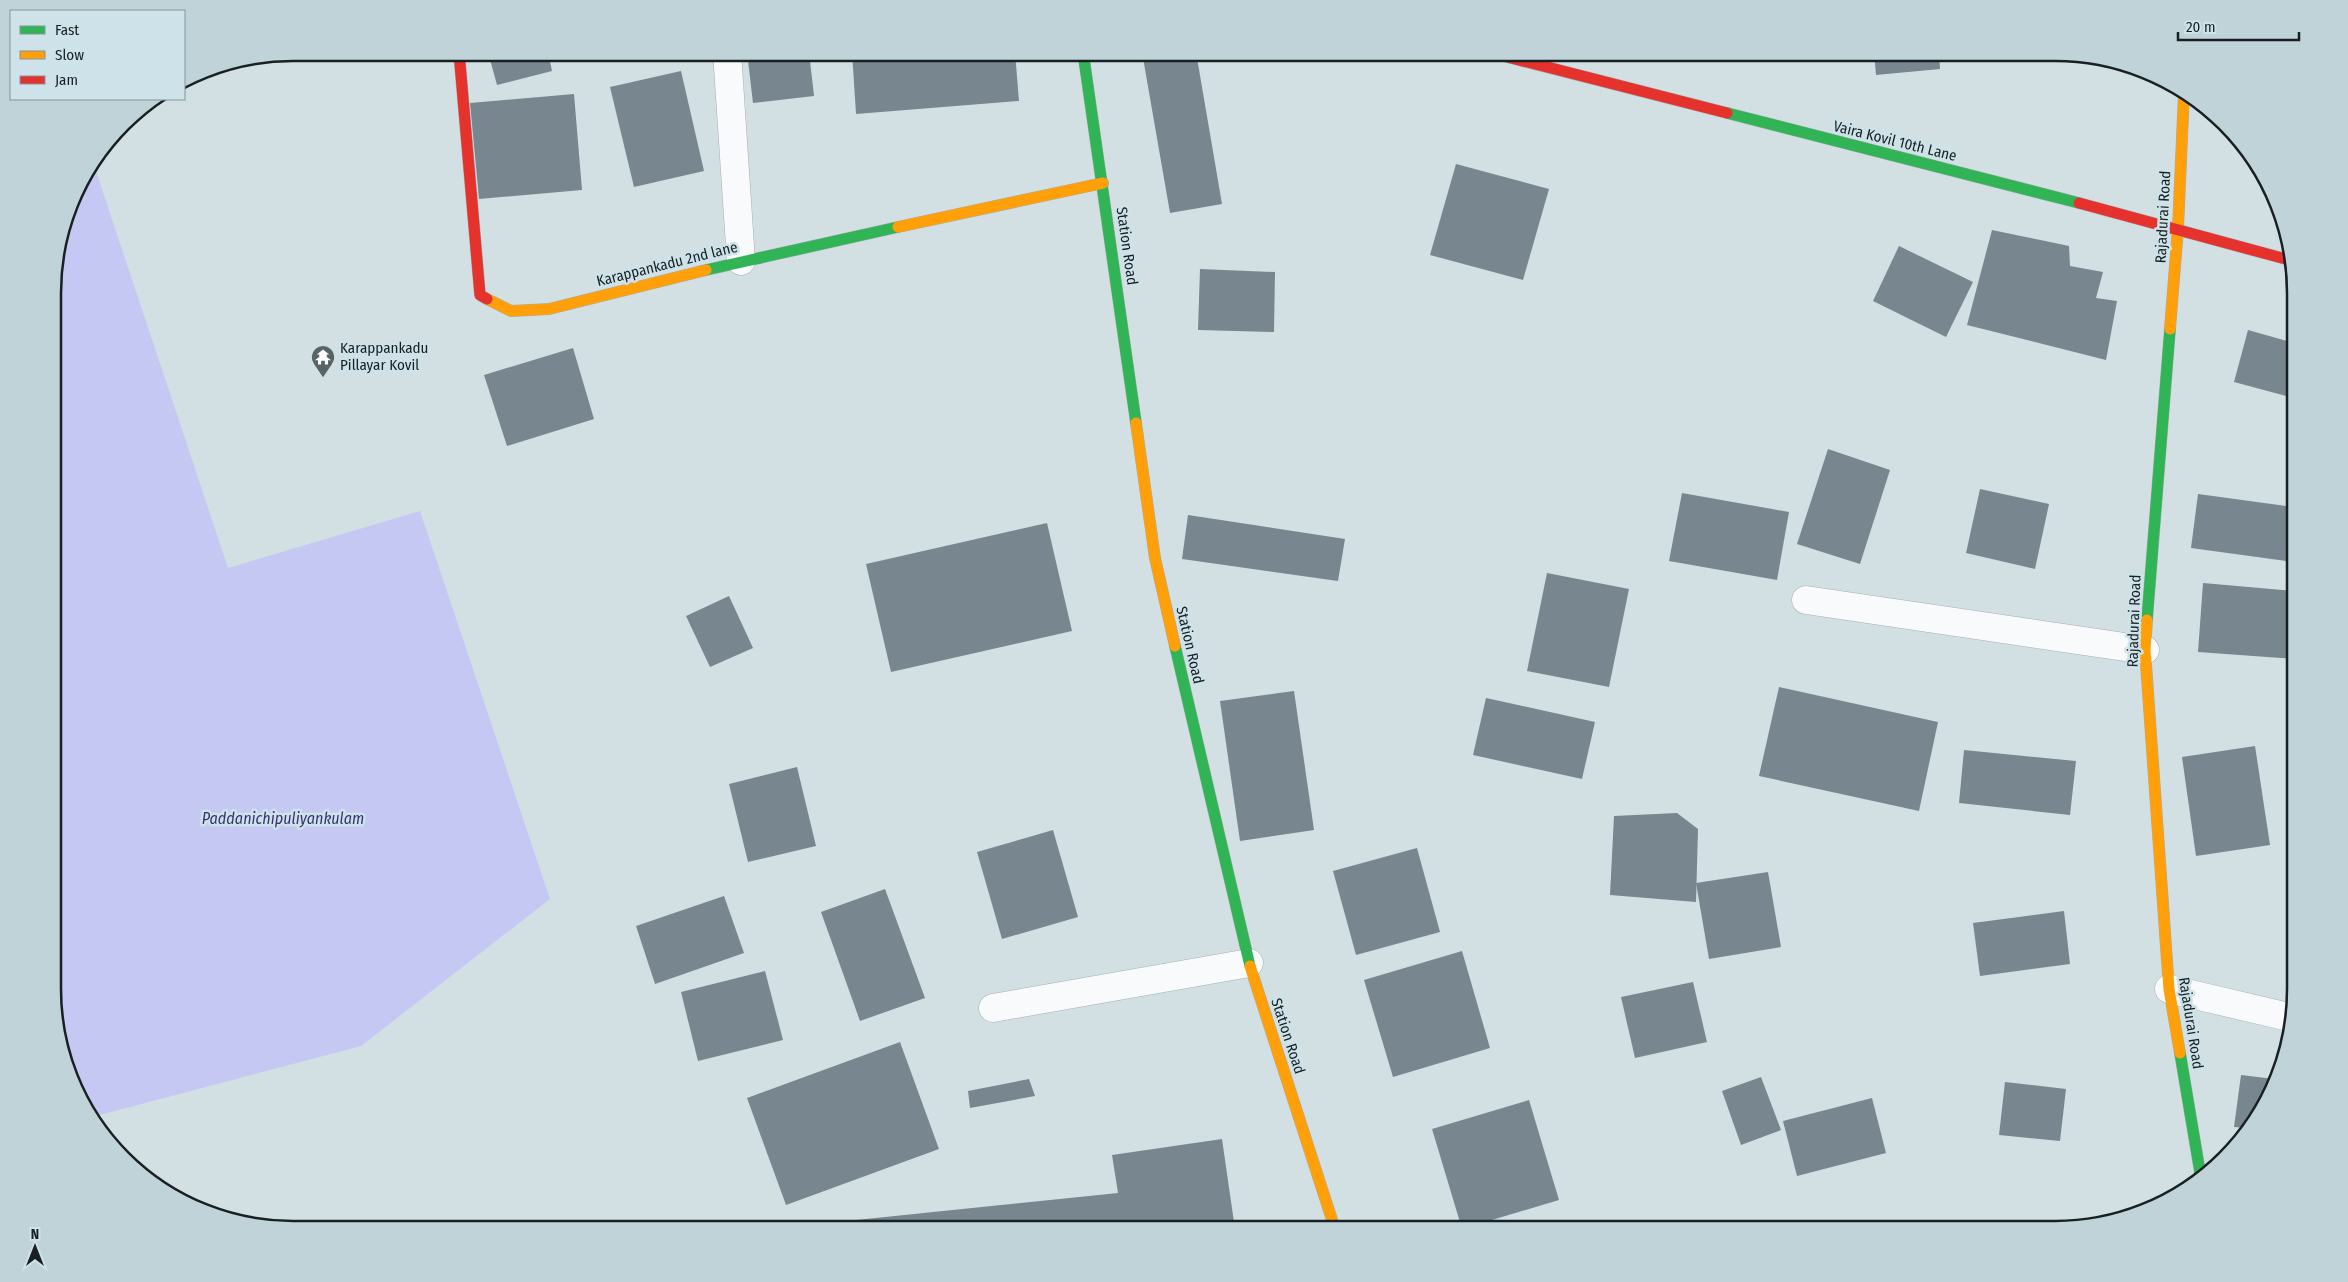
<svg xmlns="http://www.w3.org/2000/svg" width="2348" height="1282" font-family="'Fira Sans Condensed',sans-serif">
<style>
.water{fill:#c4c8f2}
.building{fill:#78868f}
.lines{fill:none;stroke-linecap:round;stroke-linejoin:round}
.street-casing{stroke:#a4aeb0;stroke-width:29}
.fast-casing{stroke:#a4aeb0;stroke-width:12}
.slow-casing{stroke:#a4aeb0;stroke-width:12}
.jam-casing{stroke:#a4aeb0;stroke-width:12}
.street{stroke:#f8fafb;stroke-width:28}
.fast{stroke:#30b455;stroke-width:11}
.slow{stroke:#ff9f0a;stroke-width:11}
.jam{stroke:#e5322d;stroke-width:11}
.labels{text-anchor:middle;stroke-width:5;stroke-linejoin:round;paint-order:stroke}
.street-label{font-size:15px;fill:#182023;stroke:#cde3e9}
.poi-label{font-size:15px;fill:#182023;stroke:#cde3e9;text-anchor:start}
.water-label{font-size:16px;font-style:italic;fill:#3a3175;stroke:#cde3e9}
.rim{fill:none;stroke:#182023;stroke-width:2.5}
</style>
<rect width="100%" height="100%" fill="#d3e0e3"/>
<path class="water" d="M94,165L228,568L420,511L550,899L361,1046L92,1117L71,1081L55,1021L53,277L77,186Z"/>
<g class="building">
<path d="M488,52H548L552,71L497,85Z"/>
<path d="M747,52H809L814,96L753,103Z"/>
<path d="M852,52H1015L1019,101L856,114Z"/>
<path d="M1142,52H1196L1222,204L1170,213Z"/>
<path d="M1874,52H1939L1940,69L1876,75Z"/>
<path d="M681,71L704,171L634,187L610,87Z"/>
<path d="M574,94L582,190L479,199L470,103Z"/>
<path d="M1456,164L1549,189L1523,280L1430,255Z"/>
<path d="M1992,230L2069,246L2070,266L2103,272L2096,298L2117,301L2106,360L1967,325Z"/>
<path d="M1899,246L1973,282L1946,337L1873,301Z"/>
<path d="M1200,269L1275,272L1274,332L1198,330Z"/>
<path d="M2248,330L2294,343V398L2234,382Z"/>
<path d="M573,348L594,419L507,446L484,375Z"/>
<path d="M1828,449L1890,470L1860,564L1797,544Z"/>
<path d="M1980,489L2049,504L2035,569L1966,553Z"/>
<path d="M1682,493L1789,512L1777,580L1669,561Z"/>
<path d="M2198,494L2294,507V562L2191,548Z"/>
<path d="M1188,515L1345,539L1338,581L1182,559Z"/>
<path d="M1047,523L1072,631L891,672L866,564Z"/>
<path d="M1547,573L1629,589L1609,687L1527,671Z"/>
<path d="M2203,583L2294,591L2295,659L2198,652Z"/>
<path d="M729,596L753,648L710,667L686,616Z"/>
<path d="M1779,687L1938,722L1919,811L1759,776Z"/>
<path d="M1294,691L1314,830L1240,841L1220,701Z"/>
<path d="M1486,698L1595,722L1582,779L1473,755Z"/>
<path d="M2255,746L2270,845L2196,856L2182,757Z"/>
<path d="M1964,750L2076,761L2070,815L1959,803Z"/>
<path d="M797,767L816,846L748,862L729,784Z"/>
<path d="M1677,813L1698,829L1696,902L1610,895L1614,816Z"/>
<path d="M1053,830L1078,917L1002,939L977,852Z"/>
<path d="M1417,848L1440,932L1356,955L1333,871Z"/>
<path d="M1768,872L1781,947L1709,959L1696,883Z"/>
<path d="M885,889L925,998L860,1021L821,912Z"/>
<path d="M724,896L744,953L655,984L636,926Z"/>
<path d="M2064,911L2070,964L1980,976L1973,923Z"/>
<path d="M1462,951L1490,1048L1393,1077L1364,980Z"/>
<path d="M765,971L783,1040L698,1061L681,992Z"/>
<path d="M1693,982L1707,1042L1635,1058L1621,997Z"/>
<path d="M900,1042L939,1149L786,1205L747,1098Z"/>
<path d="M2241,1075L2274,1079L2271,1096L2248,1128L2234,1127Z"/>
<path d="M1761,1077L1781,1130L1741,1145L1722,1091Z"/>
<path d="M1029,1079L1035,1096L970,1108L968,1091Z"/>
<path d="M2005,1082L2066,1089L2060,1141L1999,1135Z"/>
<path d="M1872,1098L1886,1153L1797,1176L1783,1121Z"/>
<path d="M1529,1100L1559,1200L1462,1229L1432,1129Z"/>
<path d="M1222,1139L1235,1229H769L1118,1193L1112,1155Z"/>
</g>
<g class="lines">
<g class="street-casing">
<g id="street">
<path d="M727,52L741,261"/>
<path d="M1806,600L2145,650"/>
<path d="M2169,989L2289,1017"/>
<path d="M993,1008L1249,963"/>
</g>
</g>
<g class="fast-casing">
<g id="fast">
<path d="M1083,52L1136,423"/>
<path d="M1727,113L2079,203"/>
<path d="M706,270L898,227"/>
<path d="M2147,620L2170,329"/>
<path d="M1175,646L1250,966"/>
<path d="M2180,1053L2201,1178"/>
</g>
</g>
<g class="slow-casing">
<g id="slow">
<path d="M898,227L1103,183"/>
<path d="M487,299L511,311L549,309L706,270"/>
<path d="M2170,329L2178,228L2184,93"/>
<path d="M1136,423L1155,558L1175,646"/>
<path d="M2147,620L2145,650L2169,989L2180,1053"/>
<path d="M1250,966L1335,1229"/>
</g>
</g>
<g class="jam-casing">
<g id="jam">
<path d="M459,52L480,295L487,299"/>
<path d="M1488,52L1727,113"/>
<path d="M2079,203L2293,261"/>
</g>
</g>
<use href="#street" class="street"/>
<use href="#fast" class="fast"/>
<use href="#slow" class="slow"/>
<use href="#jam" class="jam"/>
</g>
<defs>
<g id="temple-pin" transform="scale(1.25)"><path d="M0 17L-7.5 6A9.5 9.5 0 1 1 7.5 6Z" fill="#596366" stroke="#cde3e9"/><path d="M0-6L5-2H3V0L6.5 2.5H4V6H1.5V3h-3V6H-4V2.5H-6.5L-3 0V-2H-5Z" fill="#fff"/></g>
</defs>
<g fill-rule="evenodd">
<use href="#temple-pin" x="323" y="357"/>
</g>
<g class="labels">
<g class="street-label">
<text transform="translate(1895 141) rotate(14)" y="5">Vaira Kovil 10th Lane</text>
<text transform="translate(2163 217) rotate(-87)" y="5">Rajadurai Road</text>
<text transform="translate(1127 246) rotate(82)" y="5">Station Road</text>
<text transform="translate(667 264) rotate(-14)" y="5">Karappankadu 2nd lane</text>
<text transform="translate(2134 621) rotate(-88)" y="5">Rajadurai Road</text>
<text transform="translate(1190 645) rotate(77)" y="5">Station Road</text>
<text transform="translate(2191 1023) rotate(81)" y="5">Rajadurai Road</text>
<text transform="translate(1288 1036) rotate(72)" y="5">Station Road</text>
</g>
<g class="poi-label">
<text x="340" y="353">Karappankadu<tspan x="340" dy="17">Pillayar Kovil</tspan></text>
</g>
<g class="water-label">
<text x="283" y="824">Paddanichipuliyankulam</text>
</g>
</g>
<path d="M0 0H2348V1282H0ZM293 61H2055A232 232 0 0 1 2287 293V989A232 232 0 0 1 2055 1221H293A232 232 0 0 1 61 989V293A232 232 0 0 1 293 61Z" fill="#bfd3d9" fill-rule="evenodd"/>
<path class="rim" d="M293 61H2055A232 232 0 0 1 2287 293V989A232 232 0 0 1 2055 1221H293A232 232 0 0 1 61 989V293A232 232 0 0 1 293 61Z"/>
<rect x="10" y="10" width="175" height="90" fill="#cde3e9" stroke="#85959a"/>
<rect x="20" y="26" width="25" height="8" fill="#30b455" stroke="#85959a"/>
<text x="55" y="35" font-size="15" fill="#182023">Fast</text>
<rect x="20" y="51" width="25" height="8" fill="#ff9f0a" stroke="#85959a"/>
<text x="55" y="60" font-size="15" fill="#182023">Slow</text>
<rect x="20" y="76" width="25" height="8" fill="#e5322d" stroke="#85959a"/>
<text x="55" y="85" font-size="15" fill="#182023">Jam</text>
<g transform="translate(35 1247)" stroke="#cde3e9" stroke-width="4" paint-order="stroke">
<path d="M0-4L9 19L0 12L-9 19Z" fill="#182023"/>
<text y="-8" font-size="14" font-weight="bold" text-anchor="middle" fill="#182023">N</text>
</g>
<path d="M2178 32v8h121v-8" fill="none" stroke="#182023" stroke-width="2.5"/>
<text x="2186" y="32" font-size="15" fill="#182023" stroke="#cde3e9" stroke-width="4" paint-order="stroke">20 m</text>
</svg>
